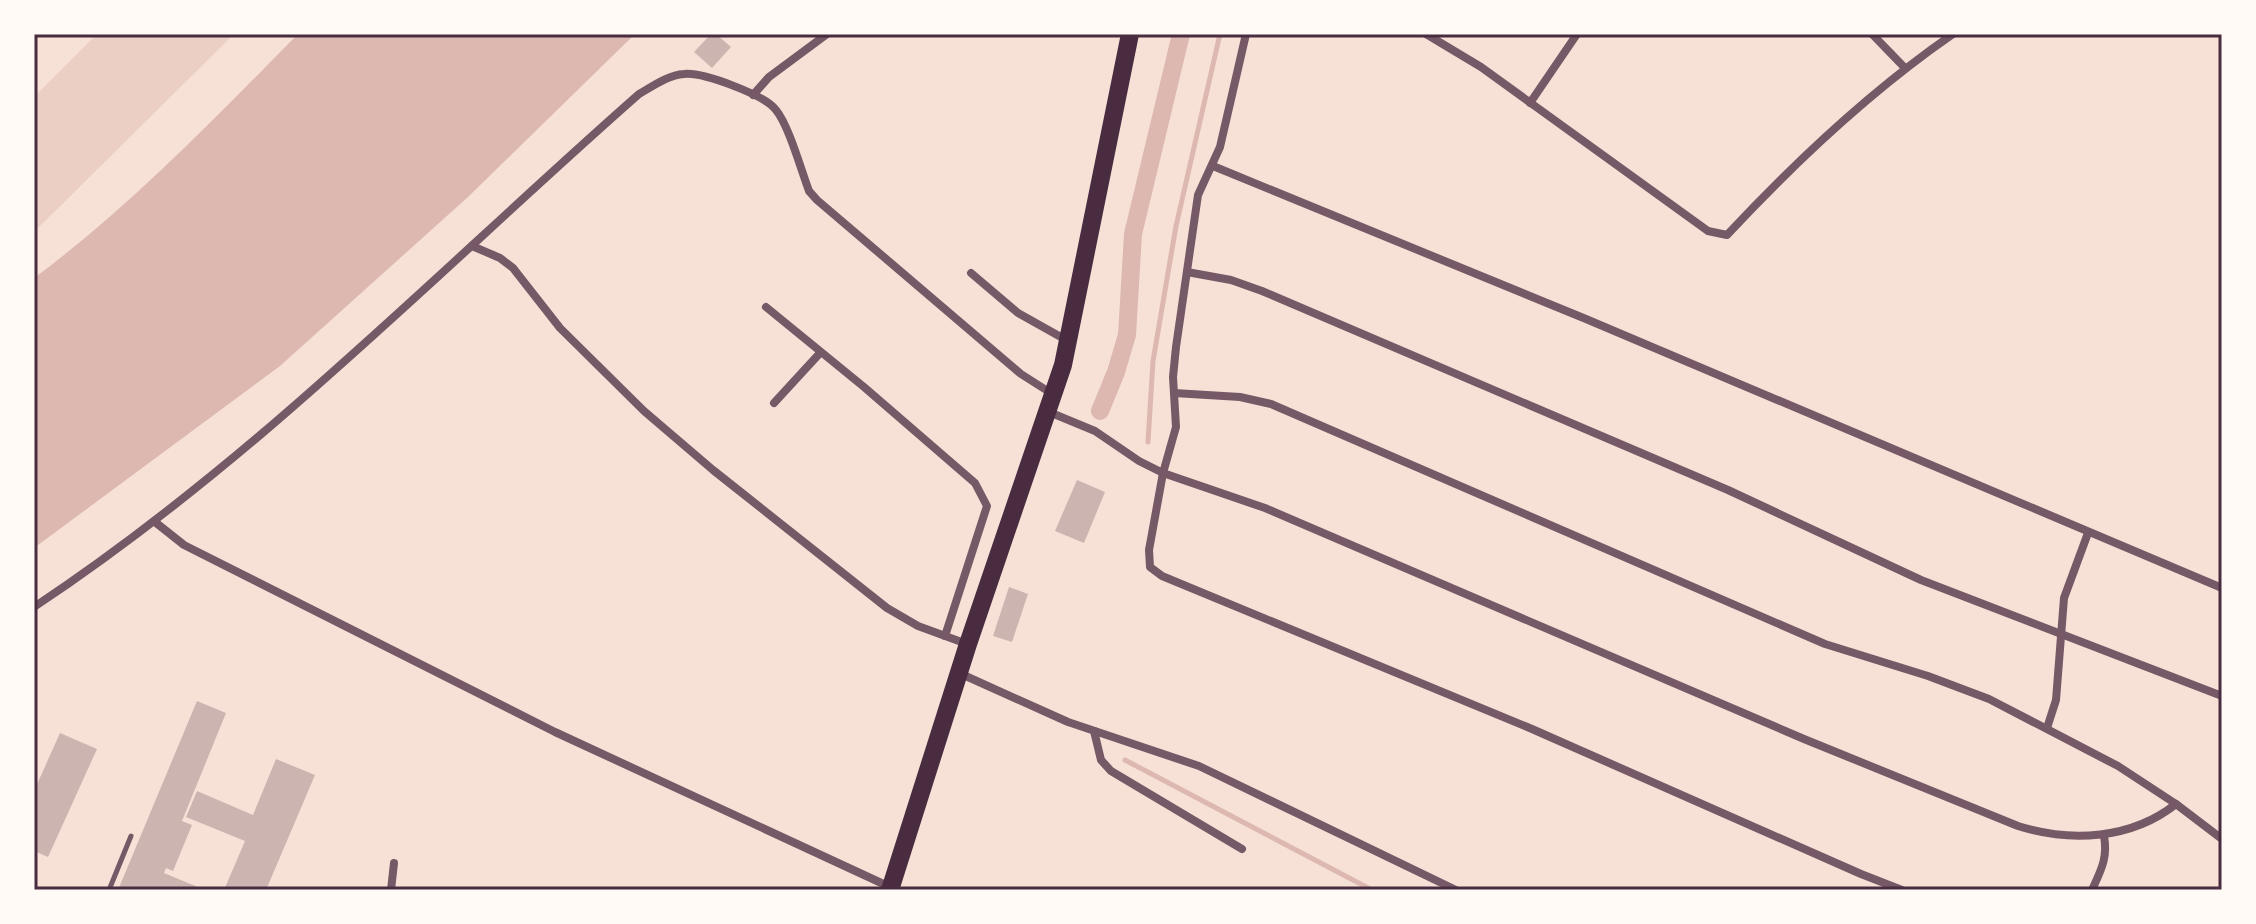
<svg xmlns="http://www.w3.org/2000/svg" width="2256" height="924" font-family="'Exo 2',sans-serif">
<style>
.green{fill:#ebcfc5}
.water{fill:#dcb8b0}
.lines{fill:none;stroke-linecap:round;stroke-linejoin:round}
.stream{stroke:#dcb8b0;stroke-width:5}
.canal{stroke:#dcb8b0;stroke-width:18}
.building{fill:#ccb4b1}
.service{stroke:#755966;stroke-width:5}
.minor{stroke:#755966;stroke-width:8}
.primary{stroke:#4a2c40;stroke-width:18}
.neatline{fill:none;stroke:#4a2c40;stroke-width:3}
</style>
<rect width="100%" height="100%" fill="#f7e1d7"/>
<path class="green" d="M97,34H234L34,232V97Z"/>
<path class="water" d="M298,34H635L468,197L280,366L34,548V278C130,207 214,119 298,34Z"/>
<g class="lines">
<g class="stream">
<path d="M1148,442L1153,361L1176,226L1220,34"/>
<path d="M1125,760L1372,890"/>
</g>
<path class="canal" d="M1100,411L1116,372L1127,335L1133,234L1181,34"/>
</g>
<g class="building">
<path d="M711,34H716L731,47L712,68L694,52Z"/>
<path d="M1077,480L1105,492L1084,543L1055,531Z"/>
<path d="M1009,587L1028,594L1012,642L993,636Z"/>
<path d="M197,701L226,713L182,821L192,825L173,871L166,868L164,873L205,890H118Z"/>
<path d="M60,733L97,749L48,857L34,851V791Z"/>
<path d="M276,759L315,775L266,890H224L245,841L186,817L197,791L253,815Z"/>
</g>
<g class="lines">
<path class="service" d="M109,890L131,836"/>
<g class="minor">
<path d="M1246,34L1220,147L1198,195L1176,347L1173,377L1176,427L1163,473L1149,550L1150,567L1162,576L1532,729L1861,874L1902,890"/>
<path d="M1426,34L1481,67L1708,231L1727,235C1796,161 1869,92 1953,34"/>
<path d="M1872,34L1905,68"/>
<path d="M753,95L769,77L827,34"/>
<path d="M1530,103L1577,34"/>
<path d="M1213,166L1586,319L2222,588"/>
<path d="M472,246L500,258L513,268L560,328L644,411L713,470L887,608L918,626L967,644"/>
<path d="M1187,272L1231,280L1262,291L1728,490L1921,580L2222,696"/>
<path d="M971,273L1018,313L1068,341"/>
<path d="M766,307L864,387L975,483L987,506L945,636"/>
<path d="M1174,393L1240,397L1271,404L1825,644L1928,676L1989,699L2118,766L2176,804L2222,839"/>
<path d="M774,403L820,353"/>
<path d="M1049,412L1095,431L1139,461L1163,473L1265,508L1804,739L2018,826C2071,843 2132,839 2176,804"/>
<path d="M155,522L184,545L555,732L890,887"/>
<path d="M34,607C256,460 440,269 639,94C653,86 668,75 684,74C703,72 765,95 776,110C789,126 801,170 809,191L817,200L1021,374L1054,395"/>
<path d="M959,673L1068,722L1199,766L1456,890"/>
<path d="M2047,728L2056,700L2064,598L2088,533"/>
<path d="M1094,731L1101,760L1111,771L1242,849"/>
<path d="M391,890L394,863"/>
<path d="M2092,890C2101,870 2108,858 2104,836"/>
</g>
<path class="primary" d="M890,890L968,644L1063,365L1130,34"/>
</g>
<rect width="2256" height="924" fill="none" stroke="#fffaf5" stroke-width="72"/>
<rect x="36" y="36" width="2184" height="852" class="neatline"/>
</svg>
